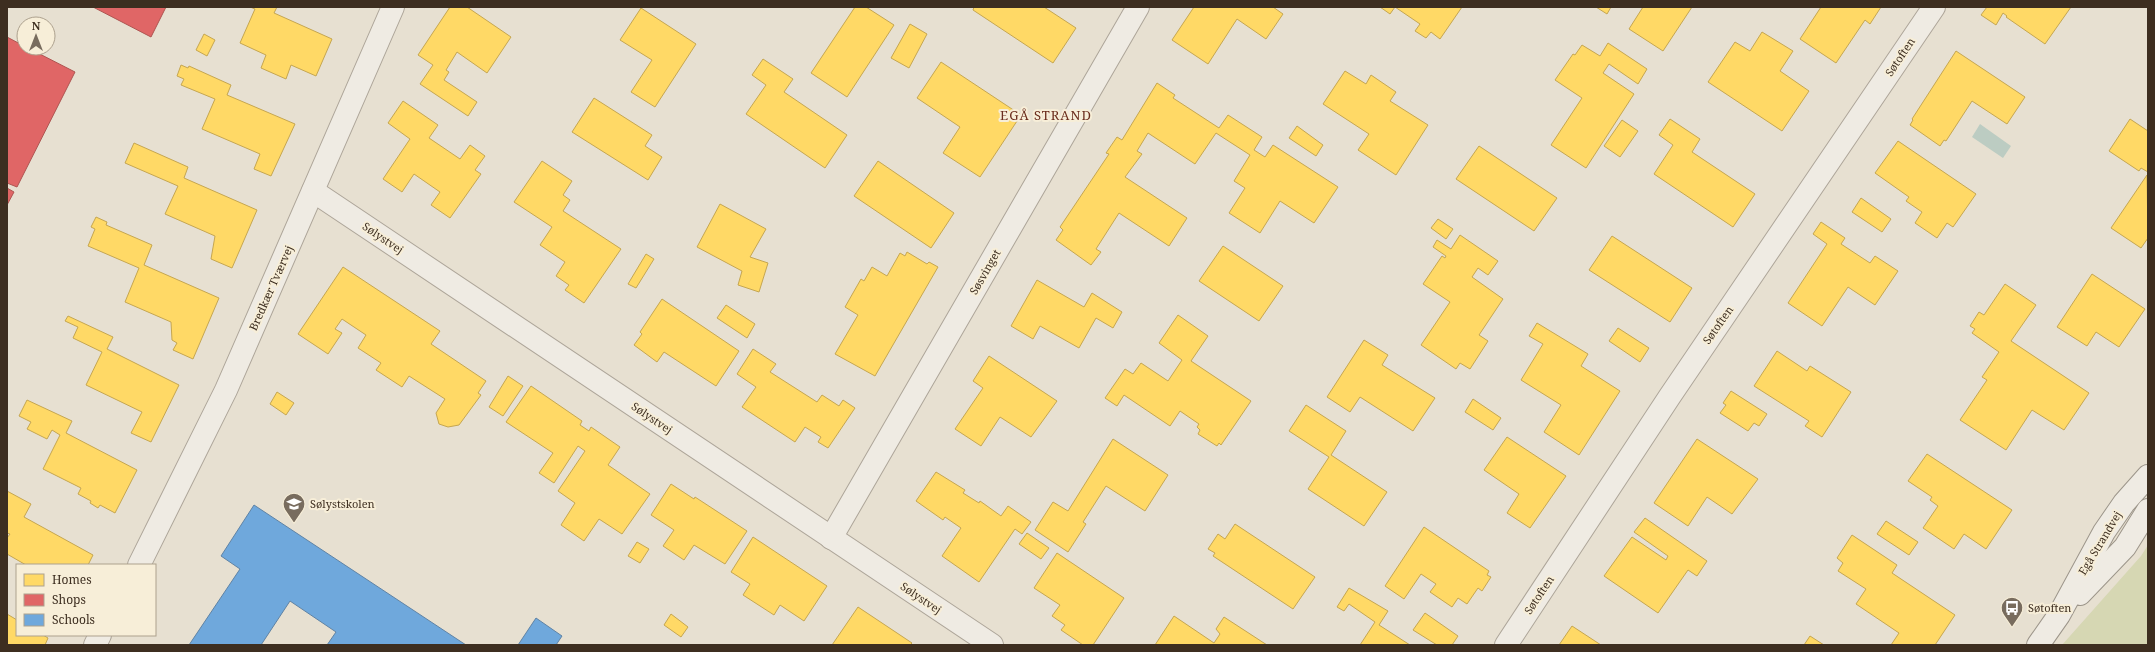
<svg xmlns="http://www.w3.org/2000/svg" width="2155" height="652" font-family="'Noto Serif',serif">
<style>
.green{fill:#d6d7b3}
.water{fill:#bcccc2}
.homes{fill:#ffd966;stroke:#c5a651}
.shops{fill:#e06666;stroke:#af5551}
.schools{fill:#6fa8dc;stroke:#6083a4}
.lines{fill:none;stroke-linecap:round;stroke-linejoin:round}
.street-casing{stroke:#ada599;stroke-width:24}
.secondary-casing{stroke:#9c958a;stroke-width:24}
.street{stroke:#efebe3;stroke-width:22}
.secondary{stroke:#efebe3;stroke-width:22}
.labels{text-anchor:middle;stroke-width:4;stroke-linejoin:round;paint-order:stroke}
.street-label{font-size:11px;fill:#3d2e20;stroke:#f7eed8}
.poi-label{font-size:11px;fill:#3d2e20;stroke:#f7eed8;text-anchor:start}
.quarter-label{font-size:13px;letter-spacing:1px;fill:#6b2e1e;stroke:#f7eed8}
</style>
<rect width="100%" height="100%" fill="#e7e0d1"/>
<path class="green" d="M2148,545V645H2062L2141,556Z"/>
<path class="water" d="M1980,124L2011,146L2003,158L1972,137Z"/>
<g class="homes">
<path d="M250,7H277L274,13L332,39L316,76L291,65L286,79L261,68L266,55L240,43L255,9Z"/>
<path d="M450,7H467L511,37L487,73L457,52L446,70L449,72L444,80L477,102L468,116L420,84L433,65L418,55Z"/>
<path d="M855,7H866L894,25L847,97L811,73Z"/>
<path d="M974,7H1044L1076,28L1053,63L973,10Z"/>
<path d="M1194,7H1273L1283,14L1266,39L1237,19L1208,64L1172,40Z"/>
<path d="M1380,7H1462L1440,39L1431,32L1426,38L1415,31L1420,24L1395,7L1390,14Z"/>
<path d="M1596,7H1611L1607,14Z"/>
<path d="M1643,7H1692L1663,51L1629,29Z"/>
<path d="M1821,7H1881L1870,24L1865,20L1836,63L1800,39Z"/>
<path d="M1987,7H2071L2045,44L2006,17L2007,16L2003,13L1996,25L1981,15Z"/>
<path d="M641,8L696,44L655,107L631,92L652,60L620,40Z"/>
<path d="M910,24L927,34L909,68L891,58Z"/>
<path d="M1762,32L1793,51L1780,71L1809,91L1782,131L1708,82L1735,42L1750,51Z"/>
<path d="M204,34L215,40L207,56L196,50Z"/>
<path d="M1608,43L1647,69L1638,84L1609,64L1603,73L1634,94L1586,168L1551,145L1582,98L1555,80L1573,54L1575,55L1582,45L1600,56Z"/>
<path d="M1956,51L2025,97L2007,124L1972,101L1946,141L1944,140L1940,146L1910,125L1913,120L1912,119Z"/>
<path d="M763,59L793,79L784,92L847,135L825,168L746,114L766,85L752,75Z"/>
<path d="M941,62L1021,115L980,177L943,153L960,127L917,98Z"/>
<path d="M181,65L188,68L189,66L231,85L227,95L295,124L271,176L254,169L260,154L202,129L215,99L181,85L184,79L177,76Z"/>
<path d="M1345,71L1366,84L1371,75L1396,92L1390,101L1428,125L1396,175L1358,150L1369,134L1323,104Z"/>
<path d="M1157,83L1175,95L1173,98L1219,128L1228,115L1262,137L1254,150L1265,157L1273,145L1338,187L1314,223L1280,201L1260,233L1229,213L1245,188L1234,181L1250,155L1216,133L1195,164L1148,133L1137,151L1142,154L1125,177L1187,218L1169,246L1119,213L1096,249L1101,252L1091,265L1056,240L1063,230L1060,227L1109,154L1106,153L1117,137L1122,140Z"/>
<path d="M594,98L652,135L645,146L662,157L648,180L572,132Z"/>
<path d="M403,101L438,125L429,138L460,159L470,145L485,156L475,170L481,174L450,218L431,205L440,192L414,174L402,192L383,179L410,139L388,123Z"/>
<path d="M1670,119L1700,139L1692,152L1755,194L1733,227L1654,174L1673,145L1659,135Z"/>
<path d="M2130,119L2148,131V172L2141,168L2139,171L2109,151Z"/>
<path d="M1622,120L1638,131L1620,157L1604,146Z"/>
<path d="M1297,126L1323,145L1316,156L1289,138Z"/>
<path d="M1898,141L1976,194L1953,227L1947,223L1937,238L1915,223L1922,212L1906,201L1909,197L1875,173Z"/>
<path d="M134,143L188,167L184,178L257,210L232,268L211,259L215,236L165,214L178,186L125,163Z"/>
<path d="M1479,146L1557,198L1534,231L1456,179Z"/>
<path d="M542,161L572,181L563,195L570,200L563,211L621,249L584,303L565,290L569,285L556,276L565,262L540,245L552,227L514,202Z"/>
<path d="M878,161L954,213L931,248L854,196Z"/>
<path d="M2147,175L2148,238L2141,248L2111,228Z"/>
<path d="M1861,198L1891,219L1882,232L1852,212Z"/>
<path d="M720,204L766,229L750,257L768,263L759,292L738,285L742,271L697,247Z"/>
<path d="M96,217L107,222L106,225L152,245L144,265L219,298L193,359L173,350L177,343L172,340L171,322L125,302L139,268L88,246L95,229L91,227Z"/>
<path d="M1438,219L1453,229L1446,239L1431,228Z"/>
<path d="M1821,222L1845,238L1841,244L1870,263L1875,256L1898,271L1875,305L1848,287L1822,326L1788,303L1827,244L1813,234Z"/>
<path d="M1460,235L1498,261L1488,275L1478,268L1472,277L1503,299L1479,335L1488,341L1470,369L1460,363L1456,369L1421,345L1450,302L1423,284L1442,256L1445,258L1446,256L1433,247L1437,240L1451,249Z"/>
<path d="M1612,236L1692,288L1670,322L1589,270Z"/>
<path d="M1223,246L1283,286L1259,321L1199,281Z"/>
<path d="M907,252L927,264L929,262L938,267L875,376L835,354L858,315L845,307L861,279L864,281L872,267L887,276L900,253L905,256Z"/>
<path d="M646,254L654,259L636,288L628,284Z"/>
<path d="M343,267L440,331L431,344L486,381L478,393L481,395L459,425L448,427L439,424L436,413L445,399L409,376L402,387L376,370L381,363L358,348L366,335L342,319L335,329L342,333L328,354L298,334Z"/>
<path d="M2092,274L2145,309L2119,347L2096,332L2087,346L2057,327Z"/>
<path d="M1037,280L1084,307L1092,293L1122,312L1113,328L1096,318L1079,348L1040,326L1033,339L1011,326Z"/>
<path d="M2005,284L2036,305L2011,341L2089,393L2064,430L2032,410L2006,450L1960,420L1987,380L1982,377L1999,352L1972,333L1975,329L1970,326L1979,312L1984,315Z"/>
<path d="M662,299L739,351L716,386L664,352L657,362L634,345L642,334L640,332Z"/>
<path d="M726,305L755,324L747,338L717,318Z"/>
<path d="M1178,315L1208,336L1191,361L1251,401L1221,445L1219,443L1217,446L1198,434L1200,430L1197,427L1199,424L1180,411L1170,426L1124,395L1117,406L1105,398L1125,369L1133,374L1141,363L1168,381L1182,360L1159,343Z"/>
<path d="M68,316L113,337L107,349L179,385L151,442L131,433L142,412L86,385L102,352L73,338L78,327L65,321Z"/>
<path d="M1537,323L1588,354L1581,366L1620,391L1579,455L1544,432L1561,405L1521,380L1543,344L1529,336Z"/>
<path d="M1618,328L1649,348L1640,362L1609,341Z"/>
<path d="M1364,340L1388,355L1382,365L1435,398L1413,431L1360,397L1350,412L1327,397Z"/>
<path d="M753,349L776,364L770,372L817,402L822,395L839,406L843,400L855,408L828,448L818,442L821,437L805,427L795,442L742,407L756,387L737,374Z"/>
<path d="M1777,351L1807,371L1810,366L1851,392L1822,437L1805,426L1809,421L1754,386Z"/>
<path d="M989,356L1057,401L1031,437L1000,417L981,446L955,429L983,388L973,381Z"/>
<path d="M508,376L523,386L503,416L489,407Z"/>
<path d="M531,386L582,421L580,425L589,431L591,427L620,447L608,465L650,494L622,534L599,519L584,541L561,525L575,503L558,491L585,451L578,446L554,483L539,473L553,453L506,422Z"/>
<path d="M1731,391L1767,414L1759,426L1754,423L1748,431L1720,413L1726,405L1723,403Z"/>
<path d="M277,392L294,403L286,415L270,404Z"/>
<path d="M1473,399L1501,418L1493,430L1465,412Z"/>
<path d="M27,400L72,421L66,433L137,470L115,513L100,505L98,508L90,503L91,501L78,494L81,488L43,469L60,435L52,430L47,439L27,429L31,422L19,416Z"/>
<path d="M1306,405L1346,431L1331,455L1387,492L1364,526L1308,489L1329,457L1289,431Z"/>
<path d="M1507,437L1566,476L1530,528L1507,513L1519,494L1484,470Z"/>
<path d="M1113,439L1168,475L1145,511L1106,486L1083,522L1086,524L1068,552L1035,530L1053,502L1068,511Z"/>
<path d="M1697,439L1758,479L1732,514L1707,497L1688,526L1654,503Z"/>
<path d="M1927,454L2012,510L1986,549L1964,534L1954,549L1923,528L1938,506L1930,500L1932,497L1908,481Z"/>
<path d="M936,472L965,490L963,493L979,503L980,501L1001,516L1008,506L1031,522L1022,534L1015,529L979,582L942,556L961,528L945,517L943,520L916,501Z"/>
<path d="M671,484L694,499L695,497L747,531L725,564L694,545L684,560L663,546L674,530L651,515Z"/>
<path d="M7,491L31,504L24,517L93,555L88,565H26L7,554V538L10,534L7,533Z"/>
<path d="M1645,518L1707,561L1697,576L1688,570L1658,613L1604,576L1632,537L1666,560L1668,556L1634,532Z"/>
<path d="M1886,521L1918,542L1909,555L1877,534Z"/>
<path d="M1235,524L1315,577L1293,609L1213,556L1215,553L1208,549L1218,534L1225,539Z"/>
<path d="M1424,527L1489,571L1487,575L1491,577L1482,591L1478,588L1467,604L1458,598L1452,607L1430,592L1436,584L1421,574L1404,599L1385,586Z"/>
<path d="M1027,533L1049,548L1041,559L1019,544Z"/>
<path d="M1852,535L1897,565L1892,573L1955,615L1935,645H1891L1899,633L1856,604L1866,589L1838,571L1843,563L1837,558Z"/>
<path d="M753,537L827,586L804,621L780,605L774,615L743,595L750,584L731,572Z"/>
<path d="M637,542L649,549L640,563L628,556Z"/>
<path d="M1057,553L1124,598L1093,645H1083L1061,630L1065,625L1052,616L1060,605L1034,588Z"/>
<path d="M1349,588L1388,611L1379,625L1410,645H1360L1375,622L1349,604L1344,611L1337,607Z"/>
<path d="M858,607L912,643L910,645H832Z"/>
<path d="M1425,613L1458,636L1452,645H1437L1413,630Z"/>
<path d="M7,614L17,620V635H43L48,638L45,645H7Z"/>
<path d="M671,614L688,627L681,637L664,625Z"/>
<path d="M1174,616L1214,643L1220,634L1216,629L1224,617L1267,645H1155Z"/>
<path d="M1572,626L1601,645H1559Z"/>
<path d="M1810,636L1824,645H1804Z"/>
</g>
<g class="shops">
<path d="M93,7H166L151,37Z"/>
<path d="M7,37L24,46V48H28L75,72L17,187L7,183Z"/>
<path d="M7,188L14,192L7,205Z"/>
</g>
<g class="schools">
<path d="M254,505L466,645H327L336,632L290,601L261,645H189L240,569L221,556Z"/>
<path d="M536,618L562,636L556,645H518Z"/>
</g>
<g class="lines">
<g class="street-casing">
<g id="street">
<path d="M313,191L992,645"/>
<path d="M831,538L1138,7"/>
<path d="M139,565L226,390L393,7"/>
<path d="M95,645L100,635"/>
<path d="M1506,645L1670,396L1934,7"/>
</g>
</g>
<g class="secondary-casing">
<g id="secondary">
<path d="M2080,594L2125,547L2148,510"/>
<path d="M2038,645L2059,615L2104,532L2124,503L2148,476"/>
</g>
</g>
<use href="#street" class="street"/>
<use href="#secondary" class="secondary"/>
</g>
<defs>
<g id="school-pin" transform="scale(1.15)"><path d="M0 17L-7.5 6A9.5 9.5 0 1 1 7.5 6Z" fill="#786c5e" stroke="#f7eed8"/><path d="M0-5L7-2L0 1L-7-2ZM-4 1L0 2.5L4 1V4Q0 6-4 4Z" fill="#fff"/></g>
<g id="bus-pin" transform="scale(1.15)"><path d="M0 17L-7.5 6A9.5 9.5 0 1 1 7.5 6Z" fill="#786c5e" stroke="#f7eed8"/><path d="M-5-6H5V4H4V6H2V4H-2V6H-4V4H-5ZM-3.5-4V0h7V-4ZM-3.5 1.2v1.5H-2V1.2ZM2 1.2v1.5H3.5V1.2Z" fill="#fff"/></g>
</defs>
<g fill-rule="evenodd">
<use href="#school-pin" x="294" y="504"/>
<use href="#bus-pin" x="2012" y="608"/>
</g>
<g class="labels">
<g class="street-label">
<text transform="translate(1900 57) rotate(-56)" y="4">Søtoften</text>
<text transform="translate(383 238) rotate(34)" y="4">Sølystvej</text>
<text transform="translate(985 272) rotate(-60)" y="4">Søsvinget</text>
<text transform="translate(271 288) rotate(-66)" y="4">Bredkær Tværvej</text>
<text transform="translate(1718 325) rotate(-55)" y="4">Søtoften</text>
<text transform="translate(652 418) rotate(34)" y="4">Sølystvej</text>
<text transform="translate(2100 543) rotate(-59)" y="4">Egå Strandvej</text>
<text transform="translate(1539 595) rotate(-56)" y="4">Søtoften</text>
<text transform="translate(921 598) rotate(34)" y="4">Sølystvej</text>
</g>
<g class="poi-label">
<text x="310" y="508">Sølystskolen</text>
<text x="2028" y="612">Søtoften</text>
</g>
<g class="quarter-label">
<text x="1046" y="120">EGÅ STRAND</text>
</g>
</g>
<rect width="2155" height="652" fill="none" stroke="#3d2e20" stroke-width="16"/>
<rect x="16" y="564" width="140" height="72" fill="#f7eed8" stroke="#ada18e"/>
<rect x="24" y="574" width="20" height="12" fill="#ffd966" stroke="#ada18e"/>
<text x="52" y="584" font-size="12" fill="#3d2e20">Homes</text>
<rect x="24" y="594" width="20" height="12" fill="#e06666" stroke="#ada18e"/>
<text x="52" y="604" font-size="12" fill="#3d2e20">Shops</text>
<rect x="24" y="614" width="20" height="12" fill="#6fa8dc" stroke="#ada18e"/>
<text x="52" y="624" font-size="12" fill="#3d2e20">Schools</text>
<g transform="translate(36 36)"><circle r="19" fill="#f7eed8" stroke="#ada18e"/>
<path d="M0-3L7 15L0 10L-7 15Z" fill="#786c5e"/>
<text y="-6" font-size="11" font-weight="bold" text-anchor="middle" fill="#3d2e20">N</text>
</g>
</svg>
